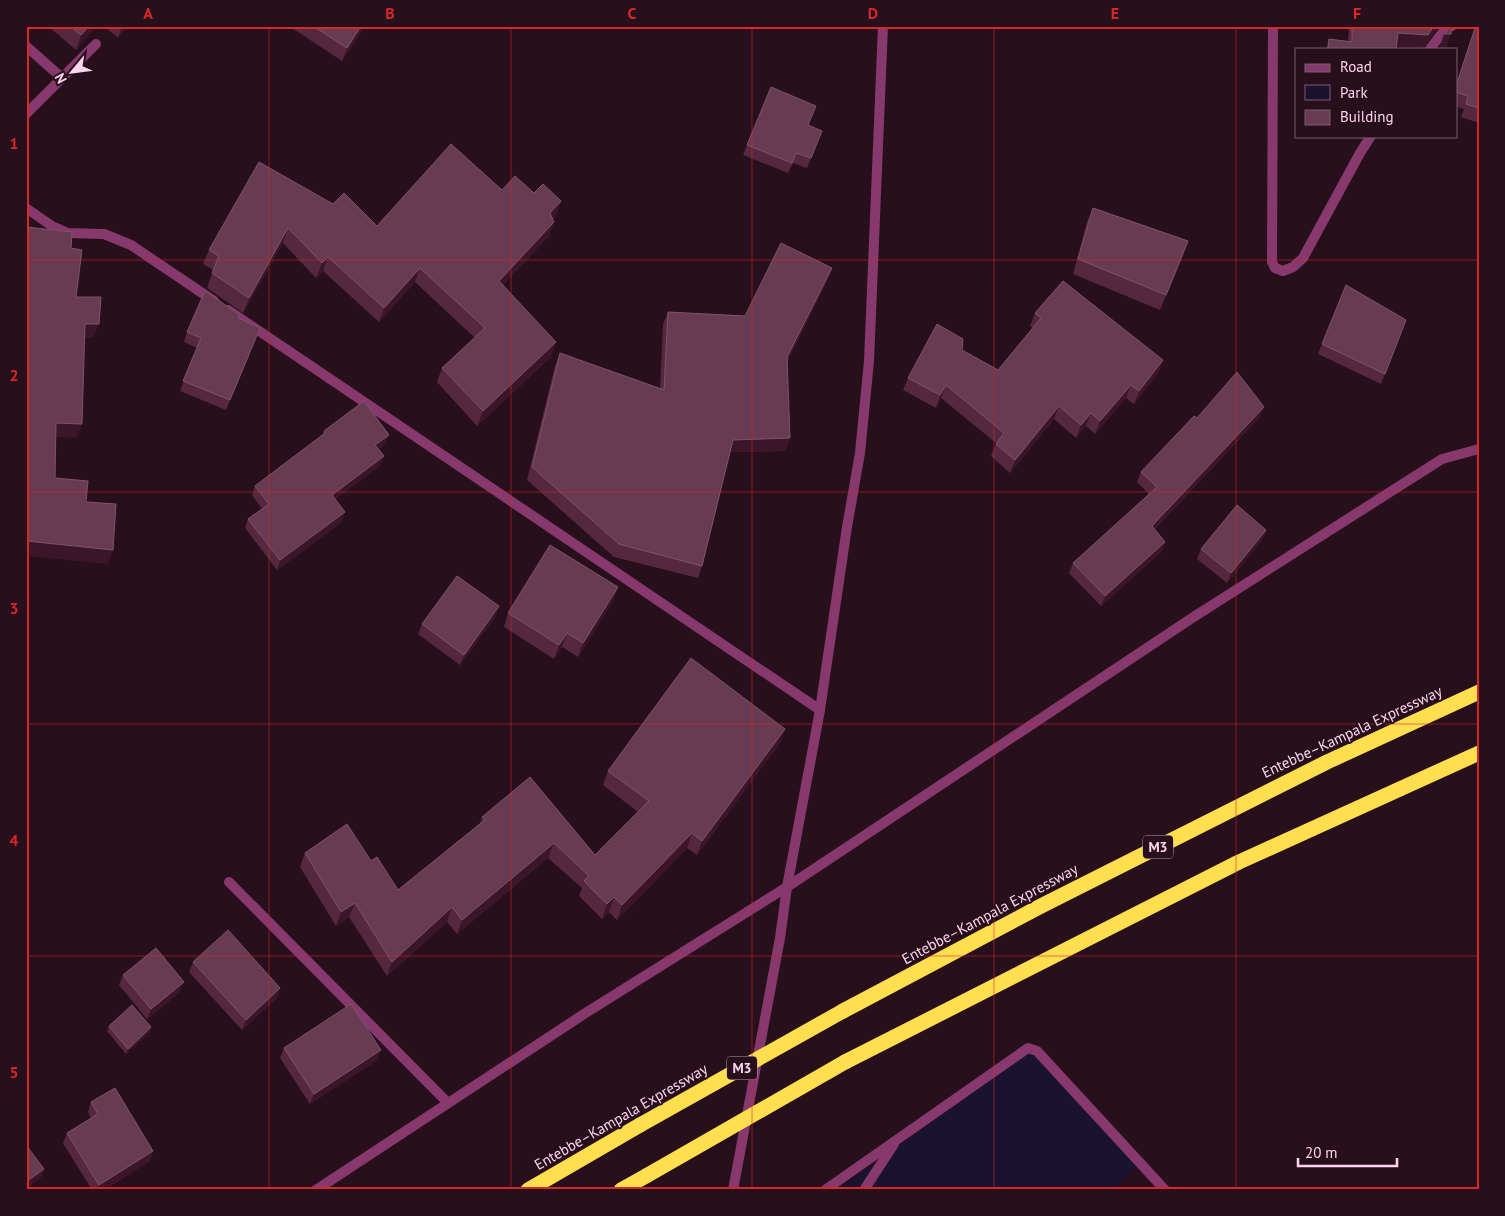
<svg xmlns="http://www.w3.org/2000/svg" width="1505" height="1216" font-family="'PT Sans',sans-serif">
<style>
.green{fill:#1a1231}
.lines{fill:none;stroke-linecap:round;stroke-linejoin:round}
.minor{stroke:#87396d;stroke-width:10}
.tertiary{stroke:#87396d;stroke-width:10}
.motorway{stroke:#ffde50;stroke-width:15}
.motorway-bridge{stroke:#ffde50;stroke-width:15}
.wall{fill:#55283f}
.shaded-wall{fill:#3b1629}
.building{fill:#673b52;stroke:#7f536a}
.grid{fill:none;stroke:#d62828;stroke-width:1;stroke-opacity:0.55}
.labels{text-anchor:middle;stroke-width:4;stroke-linejoin:round;paint-order:stroke}
.shield{fill:#270f1c;stroke:#be9aaf;stroke-width:1}
.shield-label{font-size:14px;font-weight:bold;fill:#ffd5ee}
.street-label{font-size:15px;fill:#ffd5ee;stroke:#270f1c}
.neatline{fill:none;stroke:#d62828;stroke-width:2}
.grid-label{font-size:16px;text-anchor:middle;font-weight:bold;fill:#d62828}
</style>
<rect width="100%" height="100%" fill="#270f1c"/>
<path class="green" d="M1032,1050L1139,1163L1113,1190H837Z"/>
<g class="lines">
<g class="minor">
<path d="M1273,26L1272,262L1275,268L1283,271L1293,267L1303,258L1360,153L1371,136"/>
<path d="M26,46L62,78"/>
<path d="M1430,49L1446,28L1452,26"/>
<path d="M26,114L96,44"/>
<path d="M26,208L52,226L68,233L104,234L131,245L214,301"/>
<path d="M228,310L820,710"/>
<path d="M229,882L448,1103"/>
<path d="M316,1190L584,1014L787,887L1192,618L1442,459L1479,449"/>
<path d="M825,1190L1028,1048L1037,1051L1165,1190"/>
<path d="M864,1190L894,1144"/>
</g>
<path class="tertiary" d="M733,1190L780,938L787,887L820,710L847,527L860,453L869,361L883,26"/>
<g class="motorway">
<path d="M843,1011L1041,906L1327,762L1479,692"/>
<path d="M845,1062L1239,862L1479,753"/>
<path d="M528,1190L640,1125"/>
<path d="M621,1190L646,1176"/>
</g>
<g class="motorway-bridge">
<path d="M640,1125L843,1011"/>
<path d="M646,1176L845,1062"/>
</g>
</g>
<g class="wall">
<path d="M48,26H96L76,50Z"/>
<path d="M104,26H127L118,38Z"/>
<path d="M289,26H365L342,61Z"/>
<path d="M1349,26H1439L1423,48L1397,46L1396,49H1326L1329,39L1348,41Z"/>
<path d="M1475,28L1479,29V123L1461,117L1464,109L1456,107V85Z"/>
<path d="M808,126L822,131L807,168L793,163L788,173L743,155L747,145Z"/>
<path d="M502,190L534,193L561,201L556,216L553,219L554,222L549,236L503,285L551,357L477,426L437,382L442,368L475,338L415,282L379,322L323,271L316,278L283,243L243,313L207,288L213,270L203,264L209,250L333,204L377,226Z"/>
<path d="M1093,208L1188,241L1183,256L1160,310L1073,274L1087,222Z"/>
<path d="M827,281L788,360L786,451L730,452L702,566L698,578L614,557L527,480L555,366L560,353L660,388L663,324L668,312L745,316Z"/>
<path d="M1035,313L1163,360L1158,373L1134,404L1126,398L1095,434L1086,426L1076,438L1054,419L1010,473L991,456L996,443L941,398L936,408L903,390L908,378L962,350L998,370L1033,328L1030,326Z"/>
<path d="M239,319L256,338L226,410L180,391L197,348L184,342L187,332Z"/>
<path d="M1406,320L1381,384L1318,354L1322,344Z"/>
<path d="M1260,417L1155,529L1165,542L1161,552L1101,606L1069,573L1073,563L1149,494L1137,482L1141,472L1197,418Z"/>
<path d="M324,431L385,444L379,449L384,456L380,466L335,499L342,522L277,570L245,528L248,519L262,509L252,495L255,486L322,436Z"/>
<path d="M1266,530L1262,540L1227,583L1197,559L1201,549Z"/>
<path d="M613,601L578,657L562,647L554,659L504,627L508,613Z"/>
<path d="M496,616L460,665L418,634L422,624Z"/>
<path d="M785,729L780,743L697,855L687,848L617,920L609,912L602,919L579,896L582,888L548,858L457,934L447,922L387,976L349,917L336,926L300,867L305,853L371,861L398,890L480,823L482,817L595,855L638,812L603,785L608,771Z"/>
<path d="M193,962L280,988L277,998L242,1030L189,972Z"/>
<path d="M123,975L180,992L147,1019L119,985Z"/>
<path d="M109,1026L151,1027L150,1032L126,1054L107,1031Z"/>
<path d="M284,1048L377,1060L310,1104L280,1058Z"/>
<path d="M91,1102L153,1151L150,1161L104,1190H92L63,1143L67,1133L91,1118L88,1112Z"/>
</g>
<g class="shaded-wall">
<path d="M89,26H96L76,50L81,35Z"/>
<path d="M122,26H127L118,38Z"/>
<path d="M361,26H365L342,61L347,48Z"/>
<path d="M1434,26H1439L1423,48L1394,46L1398,33Z"/>
<path d="M1444,34H1451L1446,49H1439Z"/>
<path d="M561,201L556,216L544,228L550,213Z"/>
<path d="M554,222L549,236L494,295L499,281Z"/>
<path d="M288,228L283,243L243,313L249,298Z"/>
<path d="M1188,241L1183,256L1160,310L1166,295Z"/>
<path d="M328,257L323,271L316,278L322,263Z"/>
<path d="M420,268L415,282L379,322L384,308Z"/>
<path d="M832,268L827,281L783,370L787,357Z"/>
<path d="M85,324H99L93,338H80Z"/>
<path d="M556,342L551,357L477,426L483,411Z"/>
<path d="M1163,360L1158,373L1134,404L1139,391Z"/>
<path d="M946,385L941,398L936,408L940,395Z"/>
<path d="M1131,385L1126,398L1095,434L1100,421Z"/>
<path d="M1059,406L1054,419L1010,473L1015,460Z"/>
<path d="M1264,407L1260,417L1148,536L1152,526Z"/>
<path d="M1091,413L1086,426L1076,438L1081,425Z"/>
<path d="M56,423L82,424L77,438L51,437Z"/>
<path d="M389,435L385,444L372,454L375,445Z"/>
<path d="M790,438L786,451L728,452L733,440Z"/>
<path d="M384,456L380,466L329,504L332,495Z"/>
<path d="M345,512L342,522L277,570L280,560Z"/>
<path d="M1266,530L1262,540L1227,583L1231,573Z"/>
<path d="M26,541L113,550L108,564L26,556Z"/>
<path d="M1165,542L1161,552L1101,606L1105,596Z"/>
<path d="M618,587L613,601L578,657L583,643Z"/>
<path d="M499,606L496,616L460,665L464,655Z"/>
<path d="M567,633L562,647L554,659L559,645Z"/>
<path d="M785,729L780,743L697,855L702,841Z"/>
<path d="M692,833L687,848L617,920L622,905Z"/>
<path d="M554,843L548,858L457,934L462,920Z"/>
<path d="M614,897L609,912L602,919L607,904Z"/>
<path d="M355,903L349,917L336,926L341,912Z"/>
<path d="M452,907L447,922L387,976L392,962Z"/>
<path d="M184,982L180,992L147,1019L151,1009Z"/>
<path d="M280,988L277,998L242,1030L246,1020Z"/>
<path d="M151,1027L150,1032L126,1054L128,1049Z"/>
<path d="M381,1050L377,1060L310,1104L314,1094Z"/>
<path d="M153,1151L150,1161L104,1190H97L99,1185Z"/>
<path d="M44,1169L41,1178L26,1189V1182Z"/>
</g>
<g class="building">
<path d="M70,26H89L81,35Z"/>
<path d="M313,26H361L347,48Z"/>
<path d="M1352,26H1434L1428,35L1398,33L1396,49H1328L1329,39L1352,42Z"/>
<path d="M1450,26H1452L1451,34H1444Z"/>
<path d="M1475,28L1479,29V108L1466,104L1468,96L1456,92V86Z"/>
<path d="M771,87L816,106L808,125L822,131L811,158L796,153L792,163L747,145Z"/>
<path d="M451,144L502,190L515,176L534,193L543,184L561,201L550,213L554,222L499,281L556,342L483,411L442,368L485,328L420,268L384,308L328,257L322,263L288,228L249,298L212,273L219,256L209,250L259,162L333,204L344,193L377,226Z"/>
<path d="M1093,208L1188,241L1166,295L1078,259Z"/>
<path d="M26,227L72,232L71,248L82,250L76,297H101L99,324H85L82,424L56,423L55,478L88,481L86,502L116,504L113,550L26,541Z"/>
<path d="M781,243L832,268L787,357L790,438L733,440L702,566L619,544L532,467L560,353L664,390L668,312L745,316Z"/>
<path d="M1063,281L1163,360L1139,391L1131,385L1100,421L1091,413L1081,425L1059,406L1015,460L996,444L1004,433L946,385L940,395L908,378L937,324L963,339L962,350L998,370L1041,318L1035,313Z"/>
<path d="M1346,285L1406,320L1385,374L1322,344Z"/>
<path d="M205,291L240,315L238,318L260,328L230,400L183,381L201,338L187,332Z"/>
<path d="M1237,372L1264,407L1152,526L1165,542L1105,596L1073,563L1157,487L1141,472L1194,416L1197,418Z"/>
<path d="M364,401L389,435L375,445L384,456L332,495L345,512L280,560L248,519L269,504L255,486L325,433L324,431Z"/>
<path d="M1237,505L1266,530L1231,573L1201,549Z"/>
<path d="M550,545L618,587L583,643L567,633L559,645L508,613Z"/>
<path d="M457,576L499,606L464,655L422,624Z"/>
<path d="M691,658L785,729L702,841L692,833L622,905L614,897L607,904L584,881L589,876L554,843L462,920L452,907L392,962L355,903L341,912L305,853L347,824L371,861L377,857L398,890L485,820L482,817L530,777L595,855L649,801L608,771Z"/>
<path d="M228,930L280,988L246,1020L193,962Z"/>
<path d="M156,948L184,982L151,1009L123,975Z"/>
<path d="M351,1004L381,1050L314,1094L284,1048Z"/>
<path d="M132,1005L151,1027L128,1049L109,1026Z"/>
<path d="M115,1088L153,1151L99,1185L67,1133L98,1114L91,1102Z"/>
<path d="M26,1145L44,1169L26,1182Z"/>
</g>
<path class="grid" d="M269,26V1190M511,26V1190M752,26V1190M994,26V1190M1236,26V1190M26,260H1479M26,492H1479M26,724H1479M26,956H1479"/>
<g class="labels">
<g class="shield">
<rect x="1143" y="835.5" width="30" height="23" rx="4"/>
<rect x="727" y="1056.5" width="30" height="23" rx="4"/>
</g>
<g class="shield-label">
<text x="1158" y="852">M3</text>
<text x="742" y="1073">M3</text>
</g>
<g class="street-label">
<text transform="translate(1352 732) rotate(-25)" y="5">Entebbe–Kampala Expressway</text>
<text transform="translate(990 914) rotate(-28)" y="5">Entebbe–Kampala Expressway</text>
<text transform="translate(621 1117) rotate(-30)" y="5">Entebbe–Kampala Expressway</text>
</g>
</g>
<rect width="1505" height="1216" fill="none" stroke="#270f1c" stroke-width="55"/>
<rect x="1295" y="48" width="162" height="90" fill="#270f1c" stroke="#7d5e70"/>
<rect x="1305" y="64" width="25" height="8" fill="#87396d" stroke="#7d5e70"/>
<text x="1340" y="72" font-size="15" fill="#ffd5ee">Road</text>
<rect x="1305" y="85" width="25" height="15" fill="#1a1231" stroke="#7d5e70"/>
<text x="1340" y="98" font-size="15" fill="#ffd5ee">Park</text>
<rect x="1305" y="110" width="25" height="15" fill="#673b52" stroke="#7d5e70"/>
<text x="1340" y="122" font-size="15" fill="#ffd5ee">Building</text>
<g transform="translate(72 72) rotate(241)" stroke="#270f1c" stroke-width="4" paint-order="stroke">
<path d="M0-4L9 19L0 12L-9 19Z" fill="#ffd5ee"/>
<text y="-8" font-size="14" font-weight="bold" text-anchor="middle" fill="#ffd5ee">N</text>
</g>
<path d="M1298 1158v8h99v-8" fill="none" stroke="#ffd5ee" stroke-width="2.5"/>
<text x="1305" y="1158" font-size="15" fill="#ffd5ee" stroke="#270f1c" stroke-width="4" paint-order="stroke">20 m</text>
<rect x="28" y="28" width="1450" height="1160" class="neatline"/>
<g class="grid-label">
<text x="148" y="19">A</text>
<text x="390" y="19">B</text>
<text x="632" y="19">C</text>
<text x="873" y="19">D</text>
<text x="1115" y="19">E</text>
<text x="1357" y="19">F</text>
<text x="14" y="149">1</text>
<text x="14" y="381">2</text>
<text x="14" y="614">3</text>
<text x="14" y="846">4</text>
<text x="14" y="1078">5</text>
</g>
</svg>
